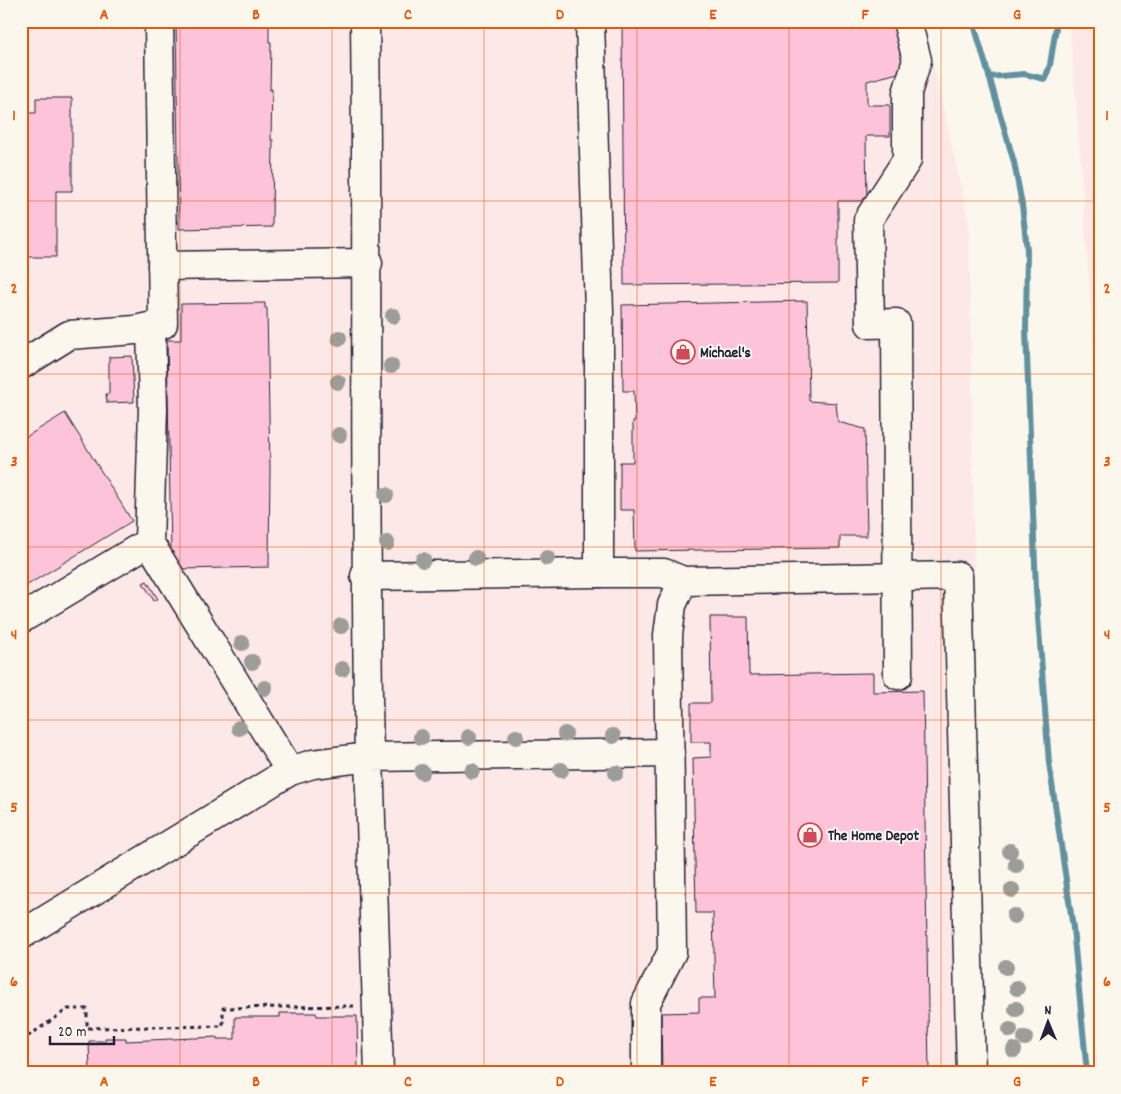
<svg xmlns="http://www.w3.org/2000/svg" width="1121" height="1094" font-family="Dekko,sans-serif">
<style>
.built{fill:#fce8e6}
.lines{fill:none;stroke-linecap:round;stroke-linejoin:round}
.stream{stroke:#60919f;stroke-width:6}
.building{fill:#fdc4d9;stroke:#22223b}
.minor-casing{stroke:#22223b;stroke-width:31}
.path{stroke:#22223b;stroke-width:3;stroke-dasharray:4 4;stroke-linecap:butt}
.minor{stroke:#fbf7ec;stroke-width:28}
.tree{fill:#9c9d98}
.grid{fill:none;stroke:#e8590c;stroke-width:1;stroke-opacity:0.55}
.labels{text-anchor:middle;stroke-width:4;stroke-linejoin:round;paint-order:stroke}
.poi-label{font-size:15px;font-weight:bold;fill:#22223b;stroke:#fbf7ec;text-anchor:start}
.neatline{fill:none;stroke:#e8590c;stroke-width:2}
.grid-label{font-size:16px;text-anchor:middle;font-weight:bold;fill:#e8590c}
</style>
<rect width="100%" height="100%" fill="#fbf7ec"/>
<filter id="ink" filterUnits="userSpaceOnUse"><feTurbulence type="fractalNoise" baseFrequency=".02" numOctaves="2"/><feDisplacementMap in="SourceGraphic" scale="10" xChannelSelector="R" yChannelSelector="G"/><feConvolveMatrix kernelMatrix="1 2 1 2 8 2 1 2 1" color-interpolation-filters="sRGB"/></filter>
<g filter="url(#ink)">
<g class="built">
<path d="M21,21H924L969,224L982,1073H21Z"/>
<path d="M1069,21H1100V440L1077,112Z"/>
</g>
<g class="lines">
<g class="stream">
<path d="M973,21L1014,162L1022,205L1027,250L1026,330L1036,590L1049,763L1073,928L1087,1073"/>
<path d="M989,77L1024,74L1045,79L1050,65L1057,21"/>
</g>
</g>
<g class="building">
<path d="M176,21H269V42H271L270,90L272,89L271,140H273L272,227L179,229Z"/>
<path d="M622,21H893L906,71L867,81V105H890V136H866L867,201H838V283L624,285Z"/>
<path d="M36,98H72V191H56V257H21V113H36Z"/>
<path d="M807,301L809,401L836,403L838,422L865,429L867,536H840V548L635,551L634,510H620V462H633V421H635L634,391H623L622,305Z"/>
<path d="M265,303V308H267L270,467L269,567L181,569L171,554L167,340H181V304Z"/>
<path d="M132,356L134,402L107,403L106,394H109V357Z"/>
<path d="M65,413L132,521L21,589V440Z"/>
<path d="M147,581L158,599L154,601L143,583Z"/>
<path d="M710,617H748L749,675L873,673V692L923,691L929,1073H662L661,1013L699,1012V998H715L713,913H696L693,758L711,757V742H691V703H711Z"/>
<path d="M280,1013H316L317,1016H357L358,1073H90L89,1041H105V1038H126V1041L217,1037V1039H235V1017H280Z"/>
</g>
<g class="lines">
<g class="minor-casing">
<g id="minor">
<path d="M162,266L368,263"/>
<path d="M21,365L69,335L135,330L163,324L159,21"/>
<path d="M149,542L153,409L151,327"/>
<path d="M599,573H664L683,581"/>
<path d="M365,576L599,573V312L590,21"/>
<path d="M21,619L149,542L290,771"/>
<path d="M898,675L896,323L870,324L868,220L907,160V93L917,60L907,21"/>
<path d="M21,935L290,771L313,764L369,757C364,512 368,267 365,21"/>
<path d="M379,1073L369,757L670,753"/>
<path d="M646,1073V1003L672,952L668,635L672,605L683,581L958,576L971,1073"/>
</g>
</g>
<path class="path" d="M21,1041L68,1009H87V1028L223,1026V1008L354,1006"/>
<use href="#minor" class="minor"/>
</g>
<g class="tree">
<circle cx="393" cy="316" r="8"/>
<circle cx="339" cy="338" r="8"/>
<circle cx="391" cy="366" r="8"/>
<circle cx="338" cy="382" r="8"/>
<circle cx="339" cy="435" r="8"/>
<circle cx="386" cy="495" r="8"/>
<circle cx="387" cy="543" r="8"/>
<circle cx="476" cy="558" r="8"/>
<circle cx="547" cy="558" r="8"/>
<circle cx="423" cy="560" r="8"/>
<circle cx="341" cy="626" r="8"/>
<circle cx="242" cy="643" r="8"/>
<circle cx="252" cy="662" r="8"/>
<circle cx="342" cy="669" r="8"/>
<circle cx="265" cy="688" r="8"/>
<circle cx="239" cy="728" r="8"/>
<circle cx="565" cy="734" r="8"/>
<circle cx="613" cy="736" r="8"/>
<circle cx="421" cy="737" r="8"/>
<circle cx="469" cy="737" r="8"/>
<circle cx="516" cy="737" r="8"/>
<circle cx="561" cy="770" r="8"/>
<circle cx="472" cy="771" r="8"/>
<circle cx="422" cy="772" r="8"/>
<circle cx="616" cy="773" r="8"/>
<circle cx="1010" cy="851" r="8"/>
<circle cx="1016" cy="865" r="8"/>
<circle cx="1012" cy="890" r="8"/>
<circle cx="1014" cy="916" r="8"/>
<circle cx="1006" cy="967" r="8"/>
<circle cx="1017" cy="988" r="8"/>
<circle cx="1016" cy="1009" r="8"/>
<circle cx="1010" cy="1030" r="8"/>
<circle cx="1025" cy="1038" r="8"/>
<circle cx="1014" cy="1050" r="8"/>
</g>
</g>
<path class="grid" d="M180,21V1073M332,21V1073M484,21V1073M637,21V1073M789,21V1073M941,21V1073M21,201H1100M21,374H1100M21,547H1100M21,720H1100M21,893H1100"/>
<defs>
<g id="shop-ring" transform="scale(1.25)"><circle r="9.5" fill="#fbf7ec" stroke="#d1495b" stroke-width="1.5"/><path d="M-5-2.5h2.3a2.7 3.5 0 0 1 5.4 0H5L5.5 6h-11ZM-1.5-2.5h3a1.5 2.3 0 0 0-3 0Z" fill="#d1495b"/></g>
</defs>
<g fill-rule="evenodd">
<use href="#shop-ring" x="683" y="352"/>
<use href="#shop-ring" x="810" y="835"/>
</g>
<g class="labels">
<g class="poi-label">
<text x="700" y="357">Michael's</text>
<text x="828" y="840">The Home Depot</text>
</g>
</g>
<rect width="1121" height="1094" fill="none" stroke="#fbf7ec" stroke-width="55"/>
<g transform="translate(1048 1022) rotate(359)" stroke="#fbf7ec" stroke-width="4" paint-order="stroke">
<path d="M0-4L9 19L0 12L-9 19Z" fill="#22223b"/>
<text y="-8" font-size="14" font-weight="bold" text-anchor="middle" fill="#22223b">N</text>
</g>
<path d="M50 1036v8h64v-8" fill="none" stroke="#22223b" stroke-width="2.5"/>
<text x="58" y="1036" font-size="15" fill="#22223b" stroke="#fbf7ec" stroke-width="4" paint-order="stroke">20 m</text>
<rect x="28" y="28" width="1066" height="1038" class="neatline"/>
<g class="grid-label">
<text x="104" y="19">A</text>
<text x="256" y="19">B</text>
<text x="408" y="19">C</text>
<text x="560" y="19">D</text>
<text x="713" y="19">E</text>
<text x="865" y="19">F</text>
<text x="1017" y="19">G</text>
<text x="14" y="120">1</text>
<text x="1107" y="120">1</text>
<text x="14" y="293">2</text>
<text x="1107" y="293">2</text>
<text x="14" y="466">3</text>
<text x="1107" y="466">3</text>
<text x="14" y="639">4</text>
<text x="1107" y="639">4</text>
<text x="14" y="812">5</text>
<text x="1107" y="812">5</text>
<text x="14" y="986">6</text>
<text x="1107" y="986">6</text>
<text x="104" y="1086">A</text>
<text x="256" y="1086">B</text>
<text x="408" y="1086">C</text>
<text x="560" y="1086">D</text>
<text x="713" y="1086">E</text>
<text x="865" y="1086">F</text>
<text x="1017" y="1086">G</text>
</g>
</svg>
